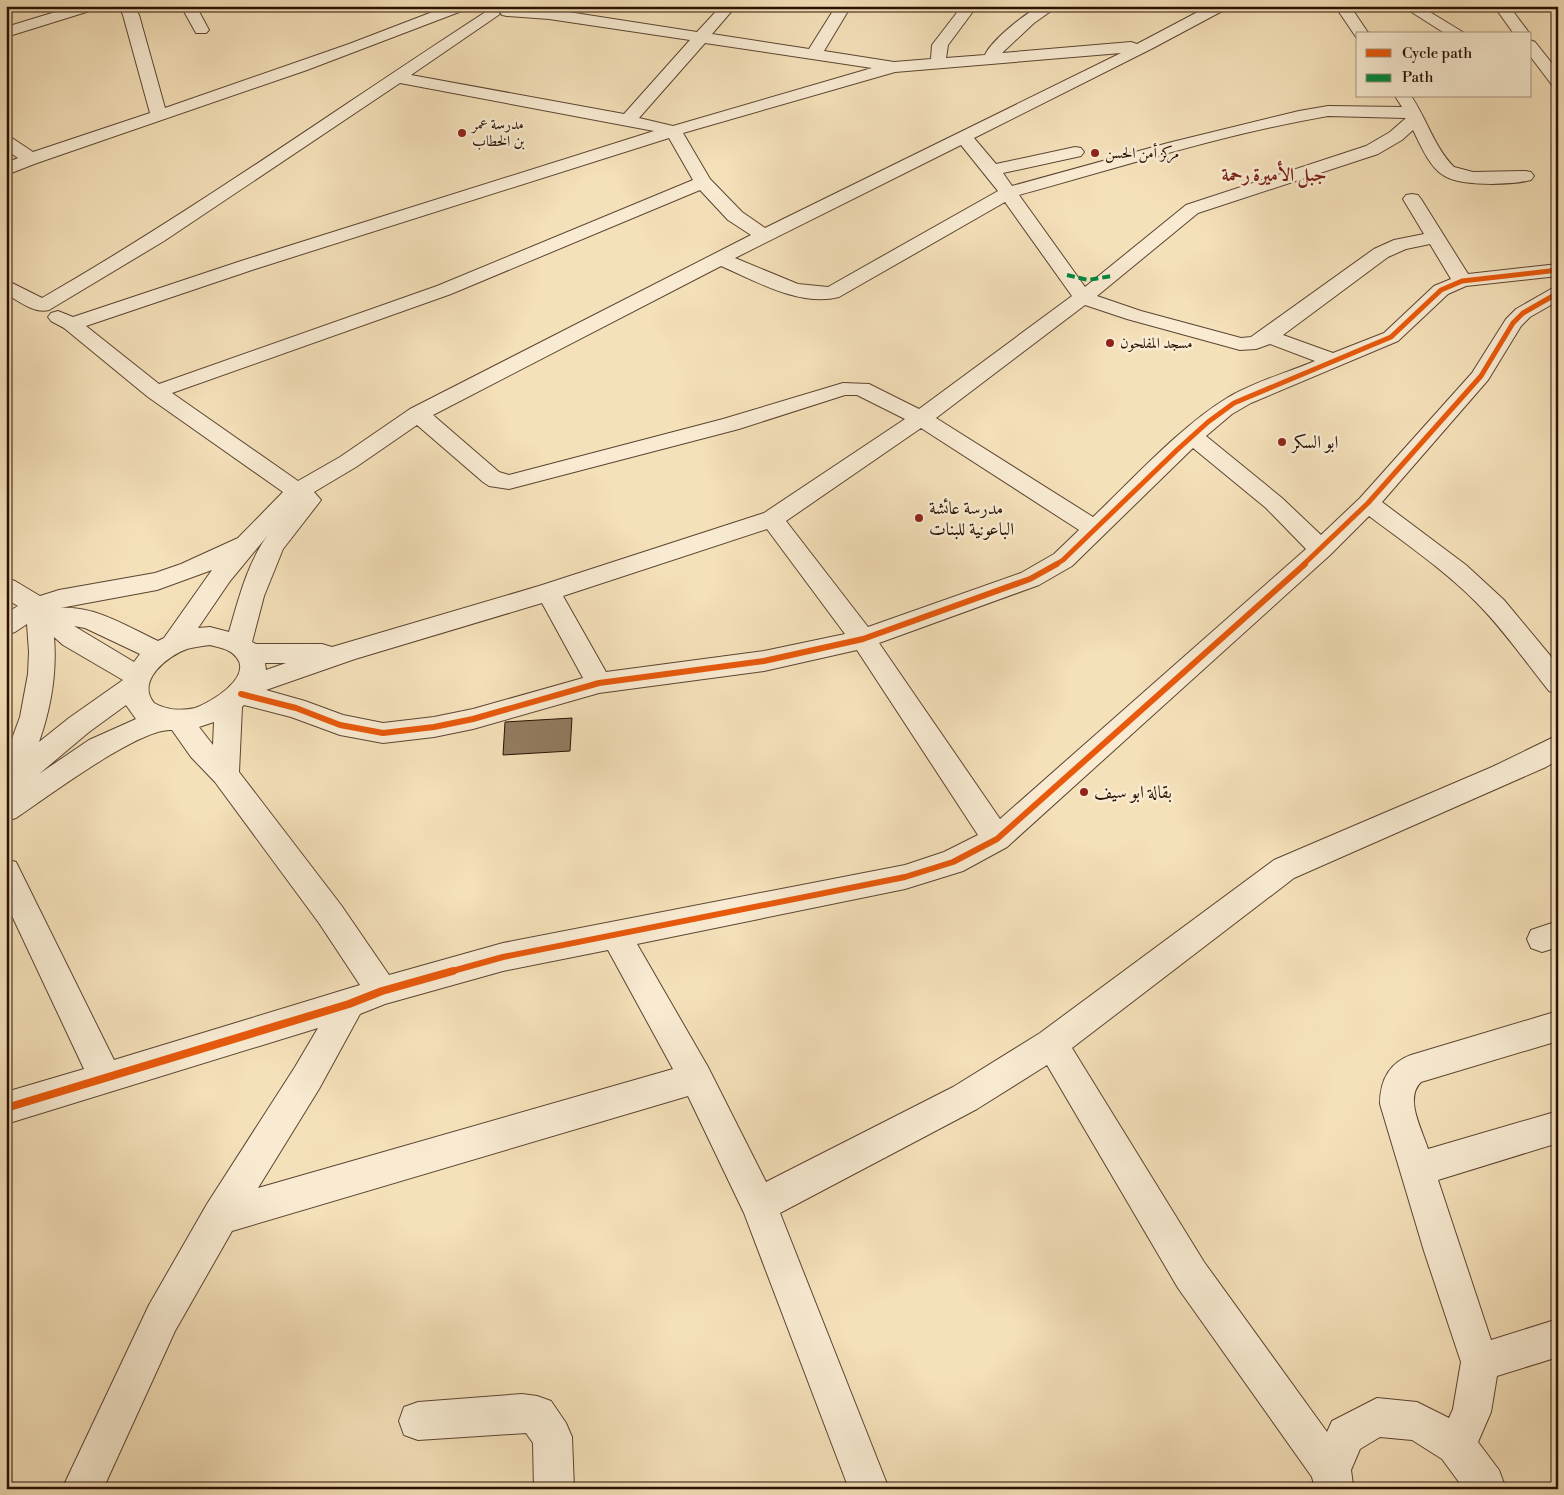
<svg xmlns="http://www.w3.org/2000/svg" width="1564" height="1495" font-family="'Libre Bodoni',Amiri,serif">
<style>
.building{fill:#937c61;stroke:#291002}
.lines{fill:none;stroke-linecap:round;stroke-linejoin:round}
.minor-casing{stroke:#5c4430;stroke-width:2}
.minor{fill:#f8ebd2;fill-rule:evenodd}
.quiet{stroke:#00873e;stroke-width:4;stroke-dasharray:8 4;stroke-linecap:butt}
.cycleway-far2-casing{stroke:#f8ebd2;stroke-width:8}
.cycleway-far1-casing{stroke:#f8ebd2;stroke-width:9}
.cycleway-casing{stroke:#f8ebd2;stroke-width:11}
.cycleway-far2{stroke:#e8590c;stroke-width:5}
.cycleway-far1{stroke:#e8590c;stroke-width:6}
.cycleway{stroke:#e8590c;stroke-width:8}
.poi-dot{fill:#8f2418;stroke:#f8ebd2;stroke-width:2}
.labels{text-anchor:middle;stroke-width:5;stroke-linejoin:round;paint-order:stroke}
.far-poi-label{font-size:15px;fill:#291002;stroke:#f8ebd2;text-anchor:start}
.poi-label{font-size:18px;fill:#291002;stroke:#f8ebd2;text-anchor:start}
.far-district-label{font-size:19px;font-weight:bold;fill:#7a1f14;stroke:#f8ebd2}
</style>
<rect width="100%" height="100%" fill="#f4e0b9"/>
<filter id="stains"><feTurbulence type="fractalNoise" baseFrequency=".004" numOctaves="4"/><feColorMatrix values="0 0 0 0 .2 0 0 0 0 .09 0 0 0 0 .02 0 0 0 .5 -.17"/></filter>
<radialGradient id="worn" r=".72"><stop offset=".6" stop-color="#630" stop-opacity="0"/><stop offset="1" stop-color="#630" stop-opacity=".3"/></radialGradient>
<path class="building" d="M572,718L570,751L503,755L505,722Z"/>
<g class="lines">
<g class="minor-casing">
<g id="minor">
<path d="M75,6H98L96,9L6,37V27Z"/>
<path d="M119,6H134L139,15L165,108L349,44L448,6H469L467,9L307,70L37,163L6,175V163L18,158L6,150V137L12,138L33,152L150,113L123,15Z"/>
<path d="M181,6H196L209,30L206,33H196Z"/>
<path d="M721,6H736L712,34L809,49L836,6H851L824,51L894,62L931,59L932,45L962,6H977L948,45L946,58L985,55C991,41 1024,14 1039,7C1044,5 1052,6 1058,6L1034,23L1002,53L1131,42L1137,44L1209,6H1228L1226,9L1153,48L974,138L996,164L1075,147L1081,148L1084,152L1081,156L1003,173L1012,186L1168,143L1299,111L1328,106L1402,107L1395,96H1411C1427,119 1434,147 1454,167L1473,172L1525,171L1531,172L1534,176L1531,180C1512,185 1460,187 1443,175C1429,166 1420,144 1413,130L1402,140L1378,154L1198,213L1097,296L1141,311L1241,338L1251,337L1374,249L1394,240L1424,234L1403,199L1406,195L1412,194L1418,195L1421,199L1468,274L1558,264V276L1466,286L1448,294L1398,341L1251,403L1232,414L1206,436L1282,498L1321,535L1360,498L1472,373L1506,319L1516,309L1551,289L1558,287V301L1530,317L1521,326L1488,380L1382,502L1466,565L1504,600L1558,665V694L1549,691C1525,661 1503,629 1476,602C1444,570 1405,543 1369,516L1330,555L1007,847L963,871L905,889L637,944L708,1067L766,1182L953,1087L1040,1033L1274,860L1492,767L1558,735V760L1546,767L1294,878L1072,1048L1204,1262L1327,1432L1332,1421L1377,1398L1417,1402L1449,1418L1453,1409L1461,1362L1424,1251L1380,1104C1380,1081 1389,1063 1411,1055L1558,1011V1041L1421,1082C1404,1099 1422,1129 1428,1149L1558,1111V1143L1438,1180L1491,1340L1558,1319V1357L1497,1376L1491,1412L1478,1442L1499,1470L1506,1489H1464L1442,1459L1412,1440L1380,1437L1360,1449L1351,1470L1353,1485L1351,1489H1315L1312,1477L1178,1288L1047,1065L977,1109L780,1213L889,1489H849L744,1213L688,1096L232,1231L175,1331L103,1489H62L149,1305L207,1204L295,1067L318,1028L6,1124V1092L84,1069L6,903V859L16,862L114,1060L360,985L319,923L215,782L191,757L172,730C140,727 46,798 16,818L6,821V795L9,793L6,792V755L20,717L28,674L29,652L27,624L15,632L6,635V613L18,606L6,599V578L15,581L40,596L59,590L155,573L181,564L238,538L283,492L148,397L64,328L51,321L48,317L51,313L58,311L73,317L241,261L654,131L400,83L164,241L49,310C34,314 19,301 6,294V280L42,298C195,210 339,107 487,11H497L500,14L411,75L624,114L690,40L549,19L507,16L502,15L500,12L502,9H549L697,32ZM705,43L872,68L673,126L639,118ZM1121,53L765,228L742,212L710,179L683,133L895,72ZM1328,116L1406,118L1390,132L1366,146L1186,205L1085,287L1019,195C1121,167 1224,134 1328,116ZM669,138L693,180L437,286L159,384L86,326L255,269ZM961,145L998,191L828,287L798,284L735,258ZM700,190L728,220L751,235L410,409L340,457L298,481L172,393L451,294ZM1005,202L1072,296L919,409L869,384L843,383L723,419L509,475L499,472L433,415L721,266C756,281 799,307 839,297ZM1430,244L1451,279L1434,286L1384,333L1333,353L1283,335L1388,257L1406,249ZM1085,305L1127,319L1240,350L1256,349L1270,344L1315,361C1286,373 1254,382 1227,398C1181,426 1133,479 1093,517L936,418ZM845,395H857L905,419L764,513L539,586L332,647L322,644H256L252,642L264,596L283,549L321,500L314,492L356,467L417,425L483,482L489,486L509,489L739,429ZM921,428L1079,530L1054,554L1021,573L868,627L786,521ZM1193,448L1266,508L1306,549L1000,819L879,643L1039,585L1072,566ZM767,529L845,634L764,651L606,672L563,596ZM268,535C248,561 238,601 229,632L210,627L198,628L230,581ZM212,570L164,638L158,641C128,627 94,605 60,608L157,590ZM542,603L583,678L473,709L434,717L383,723L343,715L305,701L266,690L355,659ZM74,626L85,628L140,654L134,662ZM54,637L63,645L123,680L69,718L39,742C51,708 57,673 54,637ZM210,645C220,648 231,649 237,658C252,678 210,703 195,708C181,711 166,710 154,703C136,681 167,656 187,649C194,647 202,646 210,645ZM857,650L978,835L944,852L905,865L503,943L389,975L341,905L239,772L242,707L244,705L291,717L340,735L383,743L434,737L473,729L599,693L764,671ZM265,663H286L266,670ZM126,705L136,719L89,740L39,774L89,732ZM214,722L213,745L199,727ZM608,950L673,1069L258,1188L319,1089L360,1014L385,1004L503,971Z"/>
<path d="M1335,6H1350L1369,34H1358V38L1356,37Z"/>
<path d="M1402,6H1420L1466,34H1446Z"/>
<path d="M1494,6H1509L1530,34H1514Z"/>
<path d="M1530,40L1535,42L1558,71V87L1552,85L1530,56Z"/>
<path d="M1558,921V947L1542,952L1531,948L1527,939L1531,930Z"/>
<path d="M522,1394L537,1396L551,1401L566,1423L572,1437L574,1489H534L533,1443L526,1433L418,1440L404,1435L399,1421L404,1407L418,1402Z"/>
</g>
</g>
<use href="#minor" class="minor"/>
<path class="quiet" d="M1067,275L1088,280L1112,276"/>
<g class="cycleway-far2-casing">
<g id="cycleway-far2">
<path d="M1055,565L1063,560L1177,450L1208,422L1234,403L1391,337L1441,290L1462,281L1558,270"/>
<path d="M1303,565L1368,503L1481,376L1513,323L1523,313L1558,293"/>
</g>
</g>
<g class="cycleway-far1-casing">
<g id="cycleway-far1">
<path d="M241,694L296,708L340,725L383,733L434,727L473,719L599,683L764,661L863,639L1030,579L1057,564"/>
<path d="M449,972L503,957L905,877L953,862L997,839L1305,564"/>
</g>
</g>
<g class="cycleway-casing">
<path id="cycleway" d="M6,1108L349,1004L382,991L453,971"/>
</g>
<use href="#cycleway-far2" class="cycleway-far2"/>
<use href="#cycleway-far1" class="cycleway-far1"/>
<use href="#cycleway" class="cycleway"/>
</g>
<g class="poi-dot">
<circle cx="462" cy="133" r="5"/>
<circle cx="1095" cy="153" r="5"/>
<circle cx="1110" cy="343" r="5"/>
<circle cx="1282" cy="442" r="5"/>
<circle cx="919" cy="518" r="5"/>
<circle cx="1084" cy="792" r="5"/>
</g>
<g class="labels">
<g class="far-poi-label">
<text x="472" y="129">مدرسة عمر<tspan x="472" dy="17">بن الخطاب</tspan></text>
<text x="1105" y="158">مركز أمن الحسن</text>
<text x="1120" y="348">مسجد المفلحون</text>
</g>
<g class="poi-label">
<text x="1292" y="448">ابو السكر</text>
<text x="929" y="514">مدرسة عائشة<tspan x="929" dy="21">الباعونية للبنات</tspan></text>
<text x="1094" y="798">بقالة ابو سيف</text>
</g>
<g class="far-district-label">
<text x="1274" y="181">جبل الأميرة رحمة</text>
</g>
</g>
<rect width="1564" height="1495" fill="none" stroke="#f4e0b9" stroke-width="25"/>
<rect x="8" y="8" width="1549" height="1480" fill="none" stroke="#291002" stroke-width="2.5"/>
<rect x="12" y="12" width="1539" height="1470" fill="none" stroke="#291002"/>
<rect x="1356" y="32" width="175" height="65" fill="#f8ebd2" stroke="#a5937f"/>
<rect x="1366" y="49" width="25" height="8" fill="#e8590c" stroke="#a5937f"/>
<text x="1402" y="58" font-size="15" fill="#291002">Cycle path</text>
<rect x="1366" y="74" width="25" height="8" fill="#00873e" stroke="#a5937f"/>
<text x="1402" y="82" font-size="15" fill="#291002">Path</text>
<rect width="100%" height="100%" filter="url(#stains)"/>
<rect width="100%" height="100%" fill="url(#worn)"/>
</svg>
